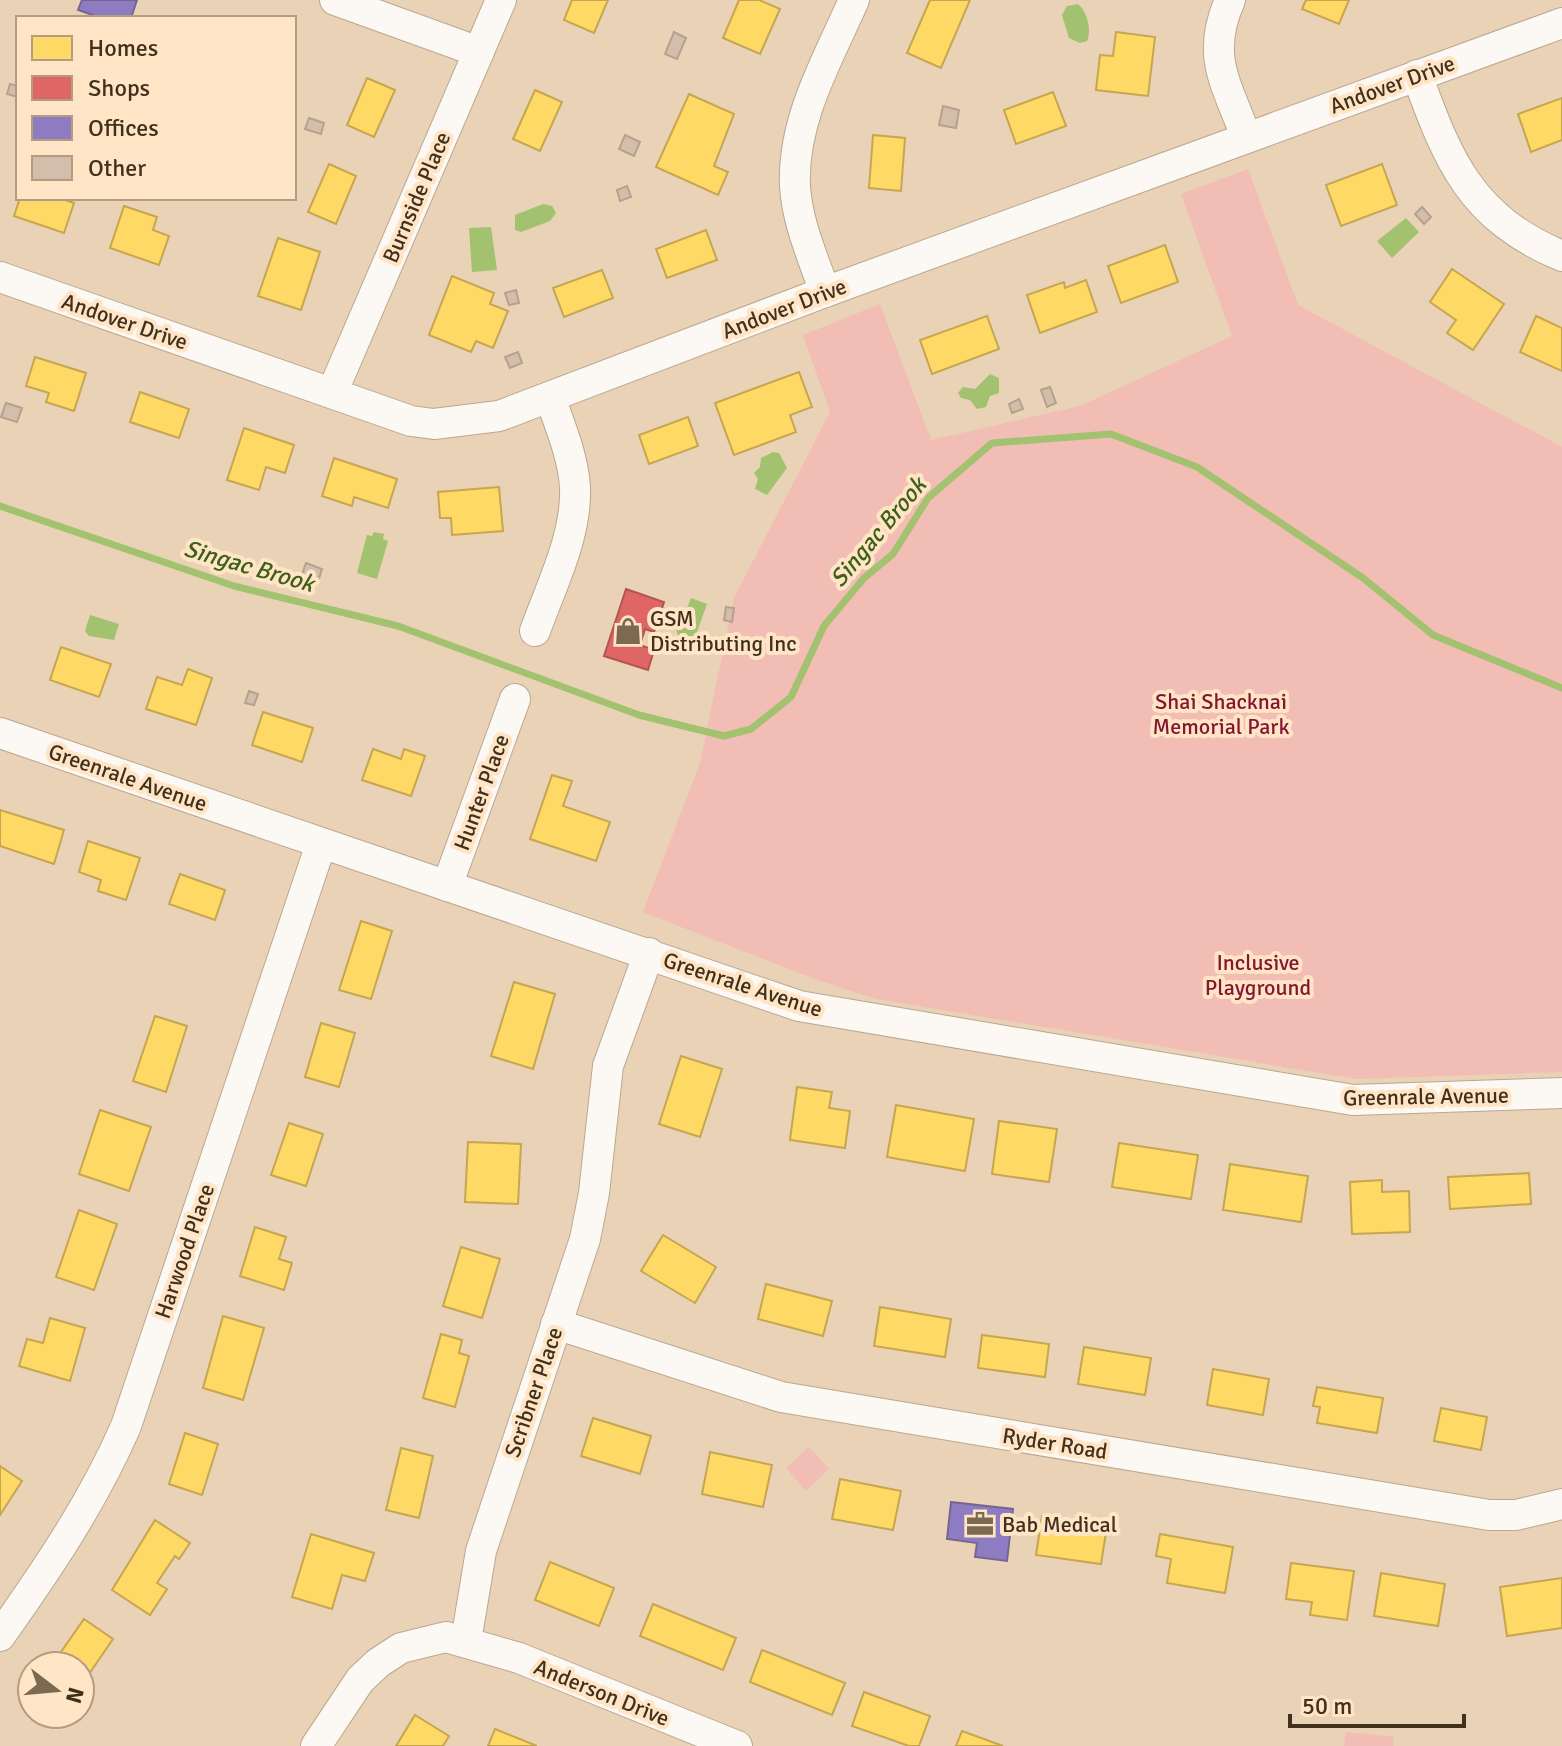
<svg xmlns="http://www.w3.org/2000/svg" width="1562" height="1746" font-family="Signika,sans-serif">
<style>
.green{fill:#f1bdb4}
.water{fill:#a2c26f}
.homes{fill:#ffd966;stroke:#c6a650;stroke-width:2}
.shops{fill:#e06666;stroke:#b05650;stroke-width:2}
.offices{fill:#8e7cc3;stroke:#776591;stroke-width:2}
.lines{fill:none;stroke-linecap:round;stroke-linejoin:round}
.stream{stroke:#a2c26f;stroke-width:7}
.building{fill:#d3beab;stroke:#b6a18e;stroke-width:2}
.minor-casing{stroke:#baa891;stroke-width:32}
.minor{stroke:#fcf8f4;stroke-width:30}
.labels{text-anchor:middle;stroke-width:8;stroke-linejoin:round;paint-order:stroke}
.street-label{font-size:22px;fill:#41301b;stroke:#ffe5c6}
.poi-label{font-size:22px;fill:#41301b;stroke:#ffe5c6;text-anchor:start}
.park-label{font-size:22px;fill:#841633;stroke:#ffe5c6}
.water-label{font-size:24px;font-style:italic;fill:#3c6018;stroke:#ffe5c6}
</style>
<rect width="100%" height="100%" fill="#e9d2b6"/>
<g class="green">
<path d="M1248,169L1298,305L1562,447V1072L1356,1079L876,999L815,979L643,912L700,763L734,598L830,412L803,335L880,304L931,440L1080,406L1232,336L1181,194Z"/>
<path d="M809,1447L829,1469L806,1491L786,1468Z"/>
<path d="M1346,1732L1394,1737L1393,1746H1344Z"/>
</g>
<g class="water">
<path d="M1078,4C1087,11 1092,30 1087,41L1080,43L1069,38L1062,15L1067,6Z"/>
<path d="M543,204L552,206L556,213L550,221L521,232L515,230V215Z"/>
<path d="M1406,218L1419,232L1392,258L1377,241Z"/>
<path d="M491,227L497,270L472,272L469,228Z"/>
<path d="M990,374L999,378V393L990,396L986,407L977,409L970,400L961,398L958,393L963,387L975,389Z"/>
<path d="M773,452L779,453L787,468L767,495L755,489L758,479L754,473L760,467L761,458Z"/>
<path d="M374,532L384,534L383,539L388,541L377,579L357,573L367,535L372,536Z"/>
<path d="M691,598L707,604L697,632L699,637L695,640L678,635L675,627L681,624Z"/>
<path d="M90,615L119,624L114,640L89,636L85,631Z"/>
</g>
<g class="homes">
<path d="M572,0H608L594,33L564,20Z"/>
<path d="M739,0H759L780,9L760,54L723,38Z"/>
<path d="M930,0H970L941,68L907,53Z"/>
<path d="M1306,0H1349L1339,24L1302,9Z"/>
<path d="M1116,32L1155,37L1148,96L1096,90L1100,55L1113,56Z"/>
<path d="M367,78L395,90L374,137L347,125Z"/>
<path d="M535,90L562,102L540,151L513,139Z"/>
<path d="M1053,92L1066,126L1016,144L1004,110Z"/>
<path d="M689,94L734,114L714,166L728,172L718,195L656,167Z"/>
<path d="M1562,98V140L1531,152L1518,114Z"/>
<path d="M873,135L905,138L901,191L869,188Z"/>
<path d="M329,164L356,176L336,224L308,212Z"/>
<path d="M1382,164L1397,205L1341,226L1326,185Z"/>
<path d="M20,198H59L74,203L64,233L14,216Z"/>
<path d="M124,206L157,217L153,230L169,236L159,265L110,248Z"/>
<path d="M706,230L717,260L667,278L656,249Z"/>
<path d="M278,238L320,252L301,310L258,296Z"/>
<path d="M1165,245L1178,282L1121,303L1108,266Z"/>
<path d="M1452,269L1504,304L1473,350L1447,333L1456,320L1430,302Z"/>
<path d="M602,270L613,298L564,317L553,288Z"/>
<path d="M452,276L494,293L490,304L508,311L493,348L476,341L471,352L429,335Z"/>
<path d="M1086,280L1097,312L1040,333L1027,295L1064,282L1065,288Z"/>
<path d="M987,316L999,349L932,374L920,340Z"/>
<path d="M1536,316L1562,328V371L1520,352Z"/>
<path d="M35,357L86,373L74,411L46,402L49,393L26,386Z"/>
<path d="M799,372L812,407L790,415L796,432L734,455L715,403Z"/>
<path d="M140,392L189,409L179,438L130,422Z"/>
<path d="M688,417L698,446L649,464L639,435Z"/>
<path d="M244,428L294,445L285,473L266,467L259,490L227,480Z"/>
<path d="M334,458L397,479L388,508L354,497L352,506L322,496Z"/>
<path d="M499,487L503,531L452,535L451,518H440L438,492Z"/>
<path d="M61,647L111,664L99,697L50,680Z"/>
<path d="M188,669L212,678L196,725L146,709L157,677L182,685Z"/>
<path d="M263,712L313,728L302,762L252,745Z"/>
<path d="M373,749L401,759L404,749L425,756L411,796L362,780Z"/>
<path d="M552,775L572,781L563,806L610,822L596,861L530,839Z"/>
<path d="M0,810L64,830L54,864L0,846Z"/>
<path d="M88,841L140,858L126,900L98,891L101,880L79,872Z"/>
<path d="M180,874L225,890L215,920L169,904Z"/>
<path d="M361,921L392,931L371,999L339,990Z"/>
<path d="M514,982L555,994L533,1069L491,1056Z"/>
<path d="M155,1016L187,1026L166,1092L133,1081Z"/>
<path d="M321,1023L355,1033L339,1087L305,1077Z"/>
<path d="M681,1056L722,1069L700,1137L659,1124Z"/>
<path d="M797,1087L832,1092L829,1108L850,1111L845,1148L790,1140Z"/>
<path d="M896,1105L974,1119L965,1171L887,1157Z"/>
<path d="M100,1110L151,1127L129,1191L79,1174Z"/>
<path d="M999,1121L1057,1129L1049,1182L992,1174Z"/>
<path d="M289,1123L323,1134L306,1186L271,1175Z"/>
<path d="M468,1142L521,1144L518,1204L465,1202Z"/>
<path d="M1119,1143L1198,1155L1191,1199L1112,1187Z"/>
<path d="M1230,1164L1308,1176L1301,1222L1223,1210Z"/>
<path d="M1529,1173L1531,1204L1450,1209L1448,1177Z"/>
<path d="M1382,1180V1192L1409,1191L1410,1232L1352,1234L1350,1182Z"/>
<path d="M79,1210L117,1224L94,1290L56,1277Z"/>
<path d="M255,1227L286,1237L279,1259L292,1263L284,1290L240,1276Z"/>
<path d="M663,1235L716,1267L695,1303L641,1271Z"/>
<path d="M461,1247L500,1259L482,1318L443,1306Z"/>
<path d="M766,1284L832,1301L823,1336L758,1319Z"/>
<path d="M880,1307L951,1319L945,1357L874,1346Z"/>
<path d="M223,1316L264,1328L243,1400L203,1388Z"/>
<path d="M50,1318L85,1328L70,1381L19,1366L27,1339L43,1343Z"/>
<path d="M441,1334L462,1340L459,1353L469,1356L455,1407L423,1398Z"/>
<path d="M982,1335L1049,1344L1045,1377L978,1368Z"/>
<path d="M1084,1347L1151,1358L1145,1395L1078,1384Z"/>
<path d="M1213,1369L1269,1379L1263,1415L1207,1405Z"/>
<path d="M1317,1387L1383,1398L1377,1433L1317,1423L1320,1407L1313,1406Z"/>
<path d="M1441,1408L1487,1417L1481,1450L1434,1441Z"/>
<path d="M593,1418L651,1436L640,1474L581,1456Z"/>
<path d="M185,1433L218,1444L202,1495L169,1484Z"/>
<path d="M401,1448L433,1456L419,1518L386,1510Z"/>
<path d="M710,1452L772,1465L763,1507L702,1494Z"/>
<path d="M0,1466L22,1481L0,1515Z"/>
<path d="M840,1479L901,1491L893,1530L832,1519Z"/>
<path d="M1042,1516L1107,1526L1101,1564L1036,1555Z"/>
<path d="M155,1520L190,1543L179,1559L175,1556L157,1583L167,1589L150,1615L112,1590Z"/>
<path d="M311,1534L374,1553L365,1581L342,1575L332,1609L292,1597Z"/>
<path d="M1160,1534L1233,1547L1225,1593L1167,1583L1171,1559L1156,1556Z"/>
<path d="M550,1562L614,1588L599,1626L535,1600Z"/>
<path d="M1291,1563L1354,1571L1347,1620L1310,1615L1312,1602L1286,1599Z"/>
<path d="M1381,1573L1445,1584L1438,1626L1374,1616Z"/>
<path d="M1562,1578V1628L1507,1636L1500,1587Z"/>
<path d="M653,1604L736,1638L723,1670L640,1636Z"/>
<path d="M84,1619L113,1639L80,1687V1666H56L54,1662Z"/>
<path d="M762,1650L845,1683L832,1715L750,1682Z"/>
<path d="M864,1692L930,1716L919,1746H909L852,1726Z"/>
<path d="M415,1715L449,1736L443,1746H396Z"/>
<path d="M495,1729L537,1746H488Z"/>
<path d="M962,1731L1003,1746H956Z"/>
</g>
<path class="shops" d="M626,589L664,602L654,632L645,629L640,645L654,650L648,670L604,656Z"/>
<g class="offices">
<path d="M82,0H137L131,18H101L78,10Z"/>
<path d="M951,1502L1013,1509L1007,1561L975,1557L977,1543L947,1539Z"/>
</g>
<g class="lines">
<path class="stream" d="M0,506L234,586L398,626L639,715L724,736L751,729L791,697L824,626L864,578L893,554L928,498L992,443L1111,434L1197,467L1363,578L1433,635L1562,688"/>
</g>
<g class="building">
<path d="M674,32L686,38L677,59L665,54Z"/>
<path d="M10,84L18,86V97L7,94Z"/>
<path d="M943,106L959,110L956,128L939,125Z"/>
<path d="M309,118L324,123L321,134L305,129Z"/>
<path d="M625,135L640,142L634,156L619,149Z"/>
<path d="M627,186L631,197L620,201L617,190Z"/>
<path d="M1422,207L1431,217L1424,224L1415,214Z"/>
<path d="M516,290L519,303L509,305L505,293Z"/>
<path d="M518,352L522,363L510,368L505,357Z"/>
<path d="M1050,387L1056,403L1047,407L1041,390Z"/>
<path d="M1019,399L1023,409L1012,413L1009,404Z"/>
<path d="M6,403L22,408L17,422L1,417Z"/>
<path d="M306,563L322,569L318,582L301,577Z"/>
<path d="M726,607L734,608L732,622L724,620Z"/>
<path d="M249,691L258,694L254,705L245,703Z"/>
</g>
<g class="lines">
<g class="minor-casing">
<g id="minor">
<path d="M335,0L479,52"/>
<path d="M1230,0C1205,57 1227,84 1246,137"/>
<path d="M1417,75C1448,161 1471,218 1562,256"/>
<path d="M0,277L411,421L434,424L499,416L825,292L1562,23"/>
<path d="M825,292C813,258 797,222 795,186C792,120 828,59 854,0"/>
<path d="M332,393L501,0"/>
<path d="M535,631C551,586 577,536 575,487C573,456 560,426 550,397"/>
<path d="M0,733L799,1006L1353,1100L1562,1093"/>
<path d="M447,886L515,699"/>
<path d="M556,1324L781,1397L1489,1515H1516L1562,1504"/>
<path d="M0,1636C48,1568 93,1502 126,1426L321,844"/>
<path d="M466,1641L481,1551L585,1239L594,1193L608,1066L649,953"/>
<path d="M316,1746L360,1680L378,1663L401,1648L446,1637L519,1658L737,1746"/>
</g>
</g>
<use href="#minor" class="minor"/>
</g>
<defs>
<g id="shop-bare" transform="scale(2.16)"><path d="M-5-2.5h2.3a2.7 3.5 0 0 1 5.4 0H5L5.5 6h-11ZM-1.5-2.5h3a1.5 2.3 0 0 0-3 0Z" fill="#7c6951" stroke="#ffe5c6" stroke-width="2.5" paint-order="stroke"/></g>
<g id="office-bare" transform="scale(2.16)"><path d="M-6-3h4V-5.5h4V-3h4V5H-6ZM-1-4.5V-3h2v-1.5ZM-6 0V1H6V0Z" fill="#7c6951" stroke="#ffe5c6" stroke-width="2.5" paint-order="stroke"/></g>
</defs>
<g fill-rule="evenodd">
<use href="#shop-bare" x="628" y="631"/>
<use href="#office-bare" x="980" y="1524"/>
</g>
<g class="labels">
<g class="street-label">
<text transform="translate(1392 84) rotate(-20)" y="8">Andover Drive</text>
<text transform="translate(416 197) rotate(-67)" y="8">Burnside Place</text>
<text transform="translate(784 308) rotate(-21)" y="8">Andover Drive</text>
<text transform="translate(125 321) rotate(19)" y="8">Andover Drive</text>
<text transform="translate(128 777) rotate(19)" y="8">Greenrale Avenue</text>
<text transform="translate(481 792) rotate(-70)" y="8">Hunter Place</text>
<text transform="translate(743 984) rotate(18)" y="8">Greenrale Avenue</text>
<text transform="translate(1426 1096) rotate(-1)" y="8">Greenrale Avenue</text>
<text transform="translate(184 1251) rotate(-71)" y="8">Harwood Place</text>
<text transform="translate(533 1392) rotate(-71)" y="8">Scribner Place</text>
<text transform="translate(1055 1443) rotate(9)" y="8">Ryder Road</text>
<text transform="translate(602 1692) rotate(22)" y="8">Anderson Drive</text>
</g>
<g class="poi-label">
<text x="650" y="626">GSM<tspan x="650" dy="25">Distributing Inc</tspan></text>
<text x="1002" y="1532">Bab Medical</text>
</g>
<g class="park-label">
<text x="1221" y="709">Shai Shacknai<tspan x="1221" dy="25">Memorial Park</tspan></text>
<text x="1258" y="970">Inclusive<tspan x="1258" dy="25">Playground</tspan></text>
</g>
<g class="water-label">
<text transform="translate(878 532) rotate(-50)" y="8">Singac Brook</text>
<text transform="translate(249 566) rotate(16)" y="8">Singac Brook</text>
</g>
</g>
<rect x="16" y="16" width="280" height="184" fill="#ffe5c6" stroke="#b39d82" stroke-width="2"/>
<rect x="32" y="36" width="40" height="24" fill="#ffd966" stroke="#b39d82" stroke-width="2"/>
<text x="88" y="56" font-size="24" fill="#41301b">Homes</text>
<rect x="32" y="76" width="40" height="24" fill="#e06666" stroke="#b39d82" stroke-width="2"/>
<text x="88" y="96" font-size="24" fill="#41301b">Shops</text>
<rect x="32" y="116" width="40" height="24" fill="#8e7cc3" stroke="#b39d82" stroke-width="2"/>
<text x="88" y="136" font-size="24" fill="#41301b">Offices</text>
<rect x="32" y="156" width="40" height="24" fill="#d3beab" stroke="#b39d82" stroke-width="2"/>
<text x="88" y="176" font-size="24" fill="#41301b">Other</text>
<g transform="translate(56 1690) rotate(106)"><circle r="38" fill="#ffe5c6" stroke="#b39d82" stroke-width="2"/>
<path d="M0-6L14 30L0 20L-14 30Z" fill="#7c6951"/>
<text y="-12" font-size="22" font-weight="bold" text-anchor="middle" fill="#41301b">N</text>
</g>
<path d="M1290 1714v12h174v-12" fill="none" stroke="#41301b" stroke-width="4"/>
<text x="1302" y="1714" font-size="24" fill="#41301b" stroke="#ffe5c6" stroke-width="6" paint-order="stroke">50 m</text>
</svg>
